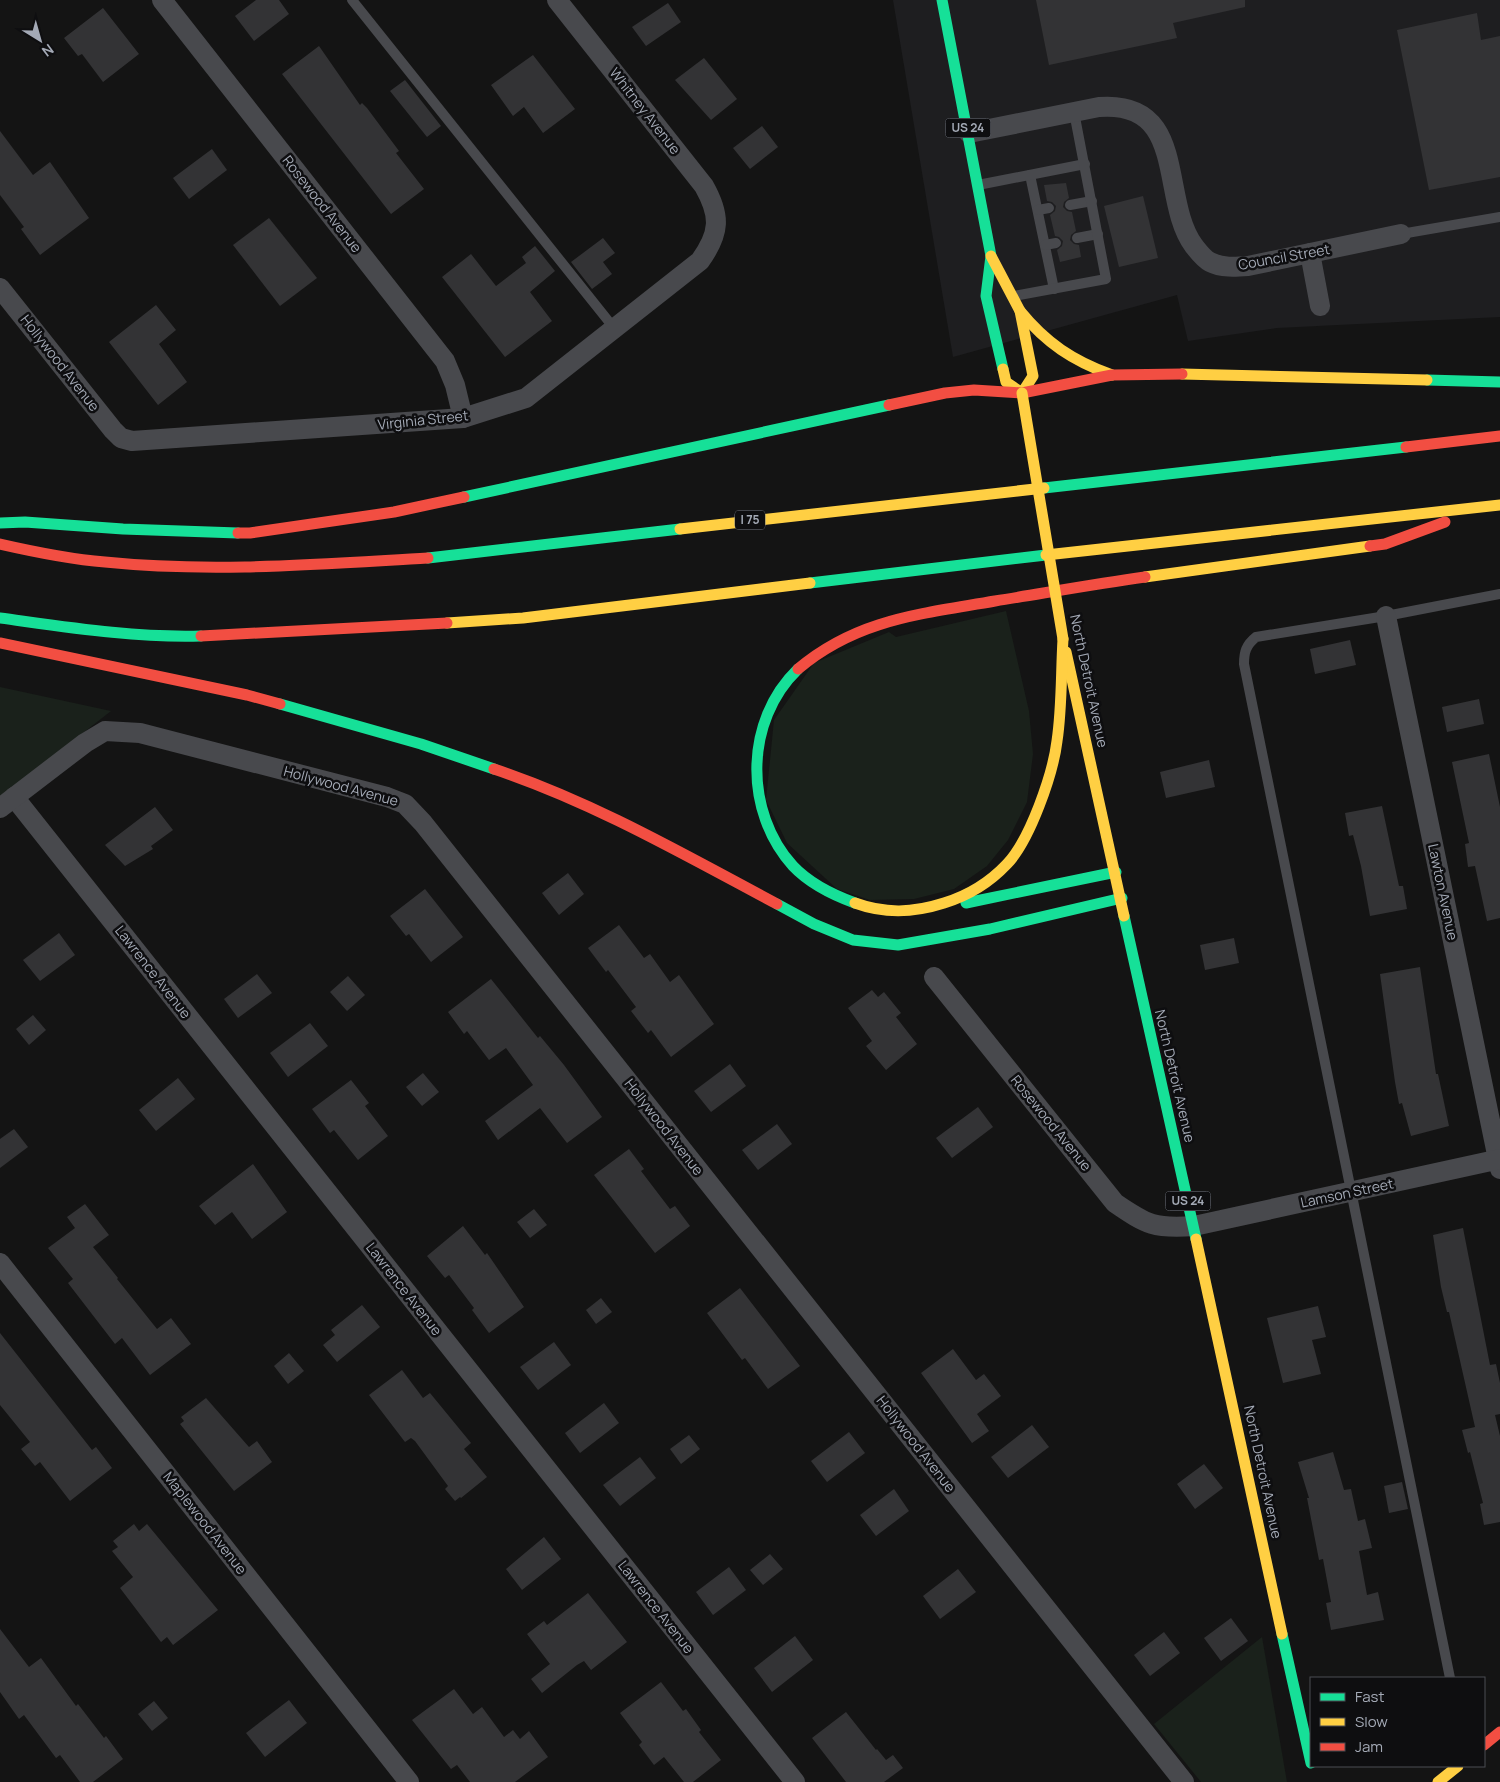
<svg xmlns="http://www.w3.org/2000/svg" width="1500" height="1782" font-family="Manrope,sans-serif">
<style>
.built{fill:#1e1e20}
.green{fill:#1a211b}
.building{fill:#333335}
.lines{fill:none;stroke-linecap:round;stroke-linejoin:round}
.lane{stroke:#48494d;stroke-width:10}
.street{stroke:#48494d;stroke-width:20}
.fast{stroke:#16e098;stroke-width:11}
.slow{stroke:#ffcf43;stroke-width:11}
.jam{stroke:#f24e42;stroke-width:11}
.slow-bridge{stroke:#ffcf43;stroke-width:11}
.labels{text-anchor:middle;stroke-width:5;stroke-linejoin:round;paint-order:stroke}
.shield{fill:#0e0e10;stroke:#777b84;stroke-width:1}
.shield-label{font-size:12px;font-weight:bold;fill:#a4aab6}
.street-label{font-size:14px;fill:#a4aab6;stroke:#0e0e10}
</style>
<rect width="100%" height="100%" fill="#141414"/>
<path class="built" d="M893,0H1500V317L1277,328L1188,341L1177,295L953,357Z"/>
<g class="green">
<path d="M1006,611L1029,711L1033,754L1027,802L1008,840L987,866L954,889L914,899L870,900L837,889L787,843L766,800L774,720L814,663L889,632L896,637Z"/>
<path d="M0,687L111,711L0,798Z"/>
<path d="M1262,1637L1287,1782H1201L1154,1724Z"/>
</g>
<g class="building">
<path d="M256,0H279L289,14L254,41L235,16Z"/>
<path d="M1036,0H1245V7L1173,23L1177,38L1049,65Z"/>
<path d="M668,3L681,22L646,46L632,27Z"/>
<path d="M103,8L139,54L103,82L82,54L78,56L64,38Z"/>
<path d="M1477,13L1481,40L1500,36V177L1429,190L1397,30Z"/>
<path d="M319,46L360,105L362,103L367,108L399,151L396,153L424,189L391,214L282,74Z"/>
<path d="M533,55L575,109L543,133L524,107L513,116L491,85Z"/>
<path d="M704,58L737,99L711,120L675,80Z"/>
<path d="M405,80L441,126L427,137L390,91Z"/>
<path d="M762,126L778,147L750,169L733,148Z"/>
<path d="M0,131L33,175L50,162L89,218L40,255L21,229L24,227L0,195Z"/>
<path d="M212,149L227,170L189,199L173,178Z"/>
<path d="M1066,183L1069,198L1064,202L1063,207L1067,211L1072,212L1076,231L1071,235L1070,240L1074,244L1079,245L1081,257L1060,262L1057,250L1062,246L1063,241L1059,237L1055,236L1050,215L1055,211L1056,206L1052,202L1047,201L1044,185Z"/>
<path d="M1143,196L1158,258L1119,267L1104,206Z"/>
<path d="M269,218L317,278L280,306L233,245Z"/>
<path d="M603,238L615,253L603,262L612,274L592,289L571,262Z"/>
<path d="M535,246L555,271L530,292L552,321L505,357L442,277L471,254L496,286L526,263L522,257Z"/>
<path d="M156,305L176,330L159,344L187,382L158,405L109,342Z"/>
<path d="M1350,640L1356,665L1315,674L1310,649Z"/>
<path d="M1479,699L1484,724L1447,732L1442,707Z"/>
<path d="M1489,754L1500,807V918L1487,921L1475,866L1468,867L1465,844L1469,843L1452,762Z"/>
<path d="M1209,760L1215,787L1166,798L1160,772Z"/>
<path d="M1382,806L1399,886H1403L1407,909L1370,916L1361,866L1353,835L1349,836L1345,813Z"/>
<path d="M155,807L173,830L151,846L153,849L125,866L105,845Z"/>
<path d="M568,873L584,894L559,915L542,893Z"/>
<path d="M425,889L463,937L431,962L409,934L406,936L390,916Z"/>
<path d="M619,925L644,958L650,954L670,982L679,975L714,1024L671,1057L651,1030L648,1033L631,1011L636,1007L608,970L606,972L588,948Z"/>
<path d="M59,933L75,955L40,981L23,960Z"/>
<path d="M1234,938L1239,963L1205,970L1200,945Z"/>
<path d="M1420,967L1436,1074H1438L1449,1126L1411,1136L1402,1103L1399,1104L1395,1082L1380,974Z"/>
<path d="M257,974L272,993L238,1018L224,999Z"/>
<path d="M348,976L365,995L347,1011L330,992Z"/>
<path d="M491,979L538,1038L540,1036L564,1065L602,1117L567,1143L540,1108L498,1140L485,1121L533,1085L506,1048L489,1060L467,1031L464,1034L448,1012Z"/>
<path d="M872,990L878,997L884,992L901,1013L896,1017L917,1044L886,1070L866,1046L872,1041L848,1008Z"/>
<path d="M33,1015L46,1030L29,1045L16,1029Z"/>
<path d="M310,1023L328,1046L288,1077L270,1053Z"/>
<path d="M730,1064L746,1086L711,1112L694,1091Z"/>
<path d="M423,1073L439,1092L422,1106L406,1087Z"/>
<path d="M178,1078L195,1099L156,1131L139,1110Z"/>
<path d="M351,1080L369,1103L365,1106L388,1136L358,1160L334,1130L330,1133L312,1109Z"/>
<path d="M978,1107L993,1127L952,1158L936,1138Z"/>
<path d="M777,1124L792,1144L758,1170L742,1150Z"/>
<path d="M14,1129L28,1147L0,1168V1139Z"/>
<path d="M629,1149L644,1169L641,1171L670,1209L675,1206L690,1226L655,1253L594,1175Z"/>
<path d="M253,1164L287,1212L252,1239L232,1212L215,1225L199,1206Z"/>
<path d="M85,1204L109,1235L93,1247L118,1278L117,1279L157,1329L171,1318L191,1344L150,1375L122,1338L115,1344L68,1283L73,1279L48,1248L75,1228L67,1217Z"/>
<path d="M534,1209L547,1225L530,1238L517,1222Z"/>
<path d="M463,1226L485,1255L487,1253L524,1307L489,1333L472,1310L474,1308L449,1275L445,1278L427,1256Z"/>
<path d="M1463,1228L1490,1365L1496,1364L1500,1383V1414L1495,1415L1500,1436V1522L1484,1525L1480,1504L1483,1503L1470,1452L1468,1453L1462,1430L1475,1427L1449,1312H1447L1441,1287L1433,1235Z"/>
<path d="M740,1288L800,1366L768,1389L745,1358L742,1360L707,1313Z"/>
<path d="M601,1298L612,1312L596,1324L586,1310Z"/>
<path d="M362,1305L380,1327L337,1362L323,1345L335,1335L331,1330Z"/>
<path d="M1318,1306L1326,1337L1312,1340L1321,1374L1283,1383L1267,1318Z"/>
<path d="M0,1333L92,1450L96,1447L112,1468L70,1501L40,1462L35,1466L21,1449L30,1442L0,1405Z"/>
<path d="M554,1342L571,1365L538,1390L520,1367Z"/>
<path d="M953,1349L976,1380L984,1374L1001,1396L977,1414L989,1431L972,1443L921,1373Z"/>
<path d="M289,1353L304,1371L288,1384L274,1366Z"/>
<path d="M402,1370L423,1398L430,1393L471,1443L464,1449L487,1477L461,1498L460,1497L455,1501L445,1489L448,1486L415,1441L411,1438L405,1442L369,1395Z"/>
<path d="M206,1398L249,1447L257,1441L272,1462L234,1491L180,1424L184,1421L181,1417Z"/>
<path d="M604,1403L619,1423L580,1453L565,1433Z"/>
<path d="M1032,1425L1049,1447L1008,1478L991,1457Z"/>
<path d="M849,1432L865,1453L827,1482L811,1461Z"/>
<path d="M689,1435L700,1449L681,1464L670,1449Z"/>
<path d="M1333,1452L1344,1490L1351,1489L1358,1521L1365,1519L1372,1548L1359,1551L1367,1595L1378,1592L1384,1620L1331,1630L1326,1603L1331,1602L1323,1559L1319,1560L1307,1498H1309L1298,1462Z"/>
<path d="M640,1457L656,1478L620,1506L603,1485Z"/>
<path d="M1204,1464L1223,1488L1195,1509L1177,1484Z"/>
<path d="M1402,1482L1408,1509L1389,1513L1384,1486Z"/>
<path d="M894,1489L909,1511L876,1536L860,1515Z"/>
<path d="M134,1524L139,1531L147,1524L218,1610L173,1645L167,1637L161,1642L120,1588L133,1577L112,1551L118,1547L113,1541Z"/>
<path d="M544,1537L561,1559L522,1590L506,1569Z"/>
<path d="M770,1554L783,1569L763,1585L750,1570Z"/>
<path d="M729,1567L746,1590L713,1615L696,1592Z"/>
<path d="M958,1569L976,1592L940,1619L923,1596Z"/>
<path d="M588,1593L627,1642L591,1670L584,1661L577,1665L542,1693L531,1679L550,1664L527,1634L544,1621L547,1625Z"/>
<path d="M1231,1618L1248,1641L1221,1661L1204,1638Z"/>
<path d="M0,1629L29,1667L41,1658L76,1706L78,1704L104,1738L106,1736L123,1759L93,1782H80L60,1755L56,1758L24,1715L19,1719L0,1692Z"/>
<path d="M1164,1632L1180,1653L1150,1676L1134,1655Z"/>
<path d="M795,1636L813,1660L772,1692L754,1668Z"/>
<path d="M661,1682L683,1711L686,1709L701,1730L699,1732L721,1760L693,1782H684L664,1757L654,1765L639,1745L642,1742L620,1713Z"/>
<path d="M454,1689L473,1714L482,1707L504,1737L513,1730L520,1739L529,1731L548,1757L515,1782H470L457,1765L451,1769L412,1720Z"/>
<path d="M289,1700L307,1723L265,1757L246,1733Z"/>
<path d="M154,1701L168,1718L152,1731L138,1714Z"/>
<path d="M846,1712L876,1750L877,1749L886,1760L893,1755L903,1768L884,1782H846L812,1738Z"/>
</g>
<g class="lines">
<g class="lane">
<path d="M352,0L614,328"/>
<path d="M1030,175L1054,289"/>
<path d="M978,185L1085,164"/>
<path d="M1070,205L1092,201"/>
<path d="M1038,210L1049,208"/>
<path d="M1401,234L1500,217"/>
<path d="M1077,238L1098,234"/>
<path d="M1045,245L1056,243"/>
<path d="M1014,296L1106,279L1074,112"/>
<path d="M1450,1678L1244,664C1244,652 1246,645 1256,637L1386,616L1500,594"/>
</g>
<g class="street">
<path d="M162,0L445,361L455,385L463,418"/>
<path d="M969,133L1099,107C1189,100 1159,199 1194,246C1198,251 1204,259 1210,262C1222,268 1235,267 1248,266L1401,234"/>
<path d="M1310,253L1320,306"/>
<path d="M0,288L113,430L121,438L132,441L463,418L526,398L700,261C720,233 721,216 704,186L557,0"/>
<path d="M1386,616L1500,1169"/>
<path d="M14,797L795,1782"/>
<path d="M0,808L85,743L105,731L140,733L387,797L405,804L423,823L1184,1782"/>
<path d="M934,977L1115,1203C1147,1225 1155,1229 1194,1226L1500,1159"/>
<path d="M0,1263L409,1782"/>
</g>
<g class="fast">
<path d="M942,0L991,256L986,296L1003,369"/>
<path d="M1427,380L1500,382"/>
<path d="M1044,488L1406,447"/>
<path d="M464,497L889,405"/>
<path d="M0,523L25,522L123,529L238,533"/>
<path d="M428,558L680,529"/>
<path d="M810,583L1046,555"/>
<path d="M0,618C66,627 134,638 201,636"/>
<path d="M798,669C744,721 744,812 793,866C810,884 833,895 855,903"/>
<path d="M280,704L421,744L494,769"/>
<path d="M966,903L1116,872"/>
<path d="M777,904L814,924L853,940L898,945L990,929L1122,898"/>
<path d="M1124,916L1196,1239"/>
<path d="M1282,1634L1311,1763"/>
</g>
<g class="slow">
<path d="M991,256L1020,311L1033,376L1022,393L1006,382L1003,369"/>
<path d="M1020,311C1046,343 1073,361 1112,375"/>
<path d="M1182,374L1427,380"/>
<path d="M680,529L1044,488"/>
<path d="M1046,555L1500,505"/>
<path d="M1145,577L1370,546"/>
<path d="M447,623L523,618L810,583"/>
<path d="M1066,652L1124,916"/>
<path d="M855,903C885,914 913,913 944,903C967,896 990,882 1007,864C1030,840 1053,774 1057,741C1062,708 1061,673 1063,639"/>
<path d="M1196,1239L1282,1634"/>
<path d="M1438,1782L1458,1766"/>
</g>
<g class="jam">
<path d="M889,405L945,393L974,390L1022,393L1112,375L1182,374"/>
<path d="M1406,447L1500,436"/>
<path d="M238,533H250L394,512L464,497"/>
<path d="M0,544C35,552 69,559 105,562C212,573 320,564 428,558"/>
<path d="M1370,546L1385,544L1445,522"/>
<path d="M201,636L447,623"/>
<path d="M0,643L247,695L280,704"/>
<path d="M798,669C857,619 921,614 995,601C1045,593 1095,584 1145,577"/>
<path d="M494,769C593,802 685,855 777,904"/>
<path d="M1484,1745L1500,1732"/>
</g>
<path class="slow-bridge" d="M1022,393L1063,639"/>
</g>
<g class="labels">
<g class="shield">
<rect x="945.5" y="118.5" width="45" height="19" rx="4"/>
<rect x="735" y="510.5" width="30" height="19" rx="4"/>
<rect x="1165.5" y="1191.5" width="45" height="19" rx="4"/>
</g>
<g class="shield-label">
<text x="968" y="132">US 24</text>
<text x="750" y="524">I 75</text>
<text x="1188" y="1205">US 24</text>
</g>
<g class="street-label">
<text transform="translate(645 111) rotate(52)" y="5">Whitney Avenue</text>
<text transform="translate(322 204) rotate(52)" y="5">Rosewood Avenue</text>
<text transform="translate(1284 257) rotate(-10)" y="5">Council Street</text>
<text transform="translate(60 363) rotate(52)" y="5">Hollywood Avenue</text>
<text transform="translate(423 420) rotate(-6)" y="5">Virginia Street</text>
<text transform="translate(1089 681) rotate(78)" y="5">North Detroit Avenue</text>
<text transform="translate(341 786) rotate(15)" y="5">Hollywood Avenue</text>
<text transform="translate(1443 892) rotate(78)" y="5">Lawton Avenue</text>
<text transform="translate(153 972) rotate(52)" y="5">Lawrence Avenue</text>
<text transform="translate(1175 1076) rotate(77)" y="5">North Detroit Avenue</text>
<text transform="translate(1051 1123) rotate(51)" y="5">Rosewood Avenue</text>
<text transform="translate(664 1127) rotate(52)" y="5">Hollywood Avenue</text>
<text transform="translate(1347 1193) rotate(-12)" y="5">Lamson Street</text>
<text transform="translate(404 1289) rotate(52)" y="5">Lawrence Avenue</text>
<text transform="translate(916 1444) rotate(52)" y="5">Hollywood Avenue</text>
<text transform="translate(1263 1472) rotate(78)" y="5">North Detroit Avenue</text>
<text transform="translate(205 1523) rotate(52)" y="5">Maplewood Avenue</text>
<text transform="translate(656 1607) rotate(52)" y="5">Lawrence Avenue</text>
</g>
</g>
<rect x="1310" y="1677" width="175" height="90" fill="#0e0e10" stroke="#4a4c52"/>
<rect x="1320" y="1693" width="25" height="8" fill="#16e098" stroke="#4a4c52"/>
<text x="1355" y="1702" font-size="15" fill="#a4aab6">Fast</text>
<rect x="1320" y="1718" width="25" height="8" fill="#ffcf43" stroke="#4a4c52"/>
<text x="1355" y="1727" font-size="15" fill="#a4aab6">Slow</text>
<rect x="1320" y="1743" width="25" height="8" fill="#f24e42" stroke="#4a4c52"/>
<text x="1355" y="1752" font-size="15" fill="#a4aab6">Jam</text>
<g transform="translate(40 40) rotate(143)" stroke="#0e0e10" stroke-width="4" paint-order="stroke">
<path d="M0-4L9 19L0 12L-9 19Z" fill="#a4aab6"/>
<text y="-8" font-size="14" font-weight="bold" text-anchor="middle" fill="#a4aab6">N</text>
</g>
</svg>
